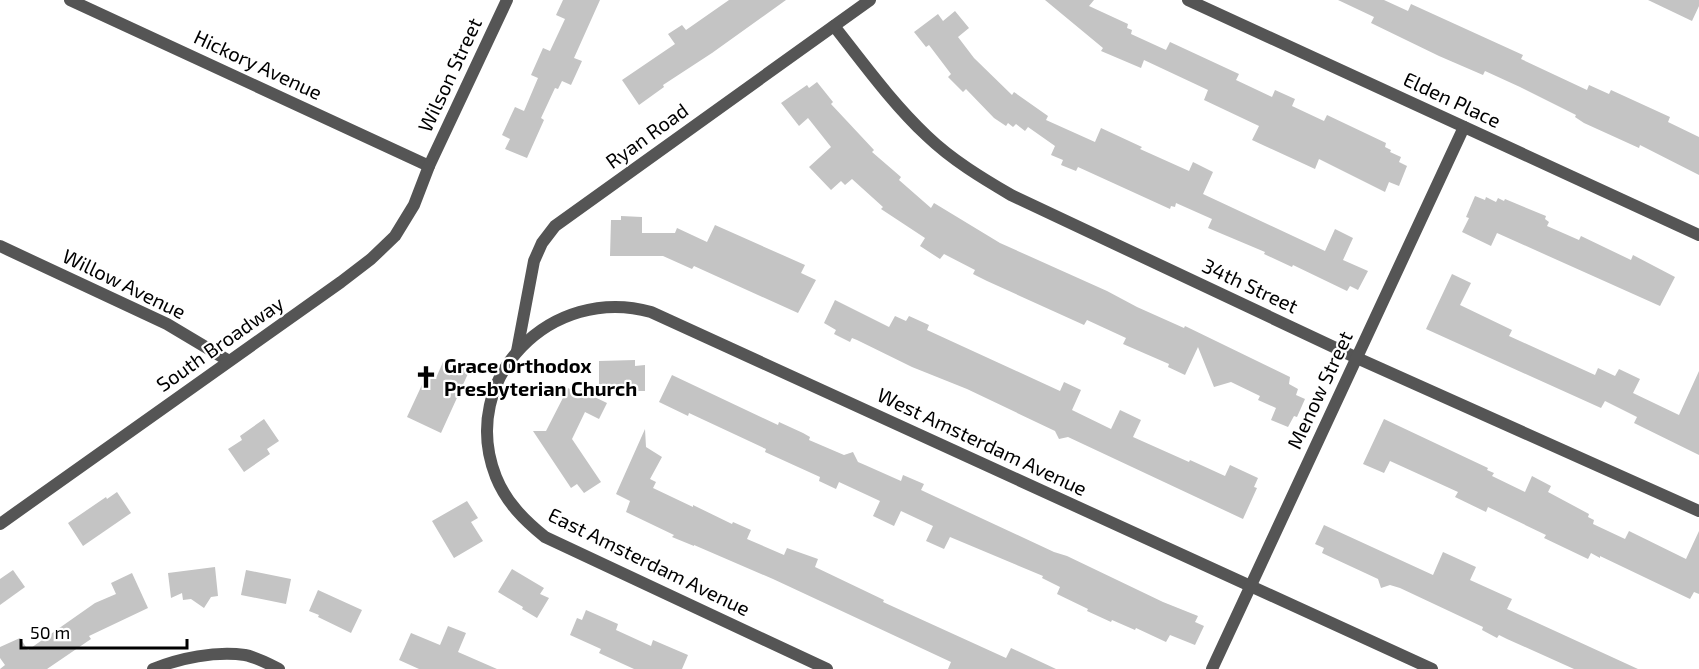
<svg xmlns="http://www.w3.org/2000/svg" width="1699" height="669" font-family="'Exo 2',sans-serif">
<style>
.building{fill:#c4c4c4}
.lines{fill:none;stroke-linecap:round;stroke-linejoin:round}
.street{stroke:#555;stroke-width:12}
.labels{text-anchor:middle;stroke-width:4.5;stroke-linejoin:round;paint-order:stroke}
.street-label{font-size:20px;fill:#000;stroke:#fff}
.poi-label{font-size:20px;font-weight:bold;fill:#000;stroke:#fff;text-anchor:start}
</style>
<rect width="100%" height="100%" fill="#fff"/>
<g class="building">
<path d="M563,0H600L574,58L582,61L571,85L562,81L558,89L555,88L541,118L544,120L527,158L505,149L510,139L502,135L515,107L524,111L538,78L531,75L543,48L550,51L565,19L556,15Z"/>
<path d="M729,0H786L712,53L663,85L664,87L639,105L622,80L675,44L668,34L682,25L686,30Z"/>
<path d="M1045,0H1094L1089,6L1128,24L1127,28L1132,30L1131,34L1166,50L1170,42L1239,74L1236,80L1272,97L1275,90L1295,99L1292,106L1324,121L1327,115L1386,143L1385,147L1391,150L1390,152L1401,157L1399,162L1407,166L1399,186L1389,182L1385,192L1319,159L1315,169L1252,140L1259,126L1204,100L1208,90L1144,60L1141,68L1101,51L1103,48Z"/>
<path d="M1338,0H1384L1408,11L1411,4L1523,55L1521,59L1587,90L1589,85L1609,94L1611,90L1670,117L1668,122L1699,137V175L1640,145L1639,148L1584,123L1575,117L1576,115L1520,87L1485,71L1483,75L1439,56L1371,23L1374,17Z"/>
<path d="M1648,0H1699V6L1692,21Z"/>
<path d="M955,11L969,28L958,37L974,58L1012,95L1014,92L1048,116L1046,120L1095,142L1101,128L1142,147L1140,149L1189,171L1193,162L1213,172L1203,194L1325,251L1335,229L1353,238L1343,260L1368,271L1358,290L1350,286L1347,291L1293,265L1292,267L1264,254L1265,252L1208,228L1212,219L1176,203L1175,207L1171,206L1170,209L1078,167L1076,171L1061,165L1063,160L1051,155L1055,146L1028,127L1025,131L1016,124L1013,127L1008,123L1006,126L994,118L966,89L963,92L948,77L951,74L929,45L926,47L914,32L938,14L943,21Z"/>
<path d="M817,82L833,102L831,104L874,150L872,152L901,177L899,180L931,208L934,203L1000,243L1107,291L1137,307L1184,328L1185,326L1290,377L1289,384L1298,389L1296,395L1305,399L1297,417L1294,416L1288,427L1271,420L1276,408L1258,400L1260,396L1231,382L1214,387L1198,347L1185,375L1168,367L1169,364L1123,344L1126,338L1087,320L1084,325L987,281L973,274L975,270L944,254L940,259L920,246L925,238L881,209L883,207L852,179L845,185L841,181L831,190L809,167L831,147L808,118L799,126L781,103L807,85L809,88Z"/>
<path d="M1475,196L1485,200L1486,197L1496,202L1498,198L1504,201L1505,199L1546,216L1545,219L1549,222L1547,226L1579,240L1581,236L1631,260L1633,255L1675,277L1660,306L1497,233L1491,246L1462,232L1469,218L1466,217Z"/>
<path d="M621,216L642,217V233H675L677,228L707,242L715,225L805,265L801,273L816,280L798,313L694,266L692,269L663,256H610L611,220H621Z"/>
<path d="M1452,274L1471,283L1460,305L1512,330L1509,336L1595,375L1598,368L1615,376L1619,369L1640,379L1633,393L1679,415L1699,371V455L1634,423L1637,417L1605,401L1601,408L1426,329Z"/>
<path d="M835,300L889,327L895,316L906,321L909,316L929,325L927,330L1060,391L1064,382L1081,390L1072,410L1111,429L1120,410L1141,420L1133,437L1189,462L1190,460L1225,476L1230,465L1258,478L1254,487L1257,488L1243,519L1068,437L1059,439L1055,431L967,389L912,367L857,340L852,338L850,342L834,334L836,330L824,323Z"/>
<path d="M449,357L471,367L441,433L407,417L427,374L436,378L443,362L446,364Z"/>
<path d="M635,360V366L645,365V391H599V361Z"/>
<path d="M672,375L778,425L779,422L803,433L810,437L809,440L844,455L853,452L858,462L865,465L901,481L903,475L924,484L921,490L968,512L1054,552L1067,556L1163,602L1198,616L1195,622L1204,626L1195,645L1170,635L1166,642L1136,628L1135,630L1112,620L1111,622L1087,611L1088,609L1057,594L1060,587L1042,578L1043,576L950,537L944,549L926,541L933,526L901,511L894,526L873,516L880,501L839,482L836,489L819,481L820,477L765,452L766,449L689,413L688,416L659,402Z"/>
<path d="M568,388L578,394L580,390L607,403L599,419L585,412L572,439L601,482L584,493L577,484L571,488L533,431H546Z"/>
<path d="M264,419L279,441L267,449L270,454L244,472L228,449L242,440L240,436Z"/>
<path d="M1384,419L1488,468L1487,470L1494,473L1492,476L1525,492L1532,476L1551,486L1548,492L1589,514L1588,517L1594,520L1593,524L1625,539L1629,531L1686,559L1699,531V594L1694,592L1690,599L1600,556V558L1591,553L1588,559L1544,538L1546,535L1488,507L1486,512L1455,497L1458,492L1390,461L1384,473L1363,464Z"/>
<path d="M645,429L646,447L662,457L650,479L656,482L653,488L693,507V505L732,524L733,522L751,530L747,539L784,555L787,548L818,559L815,567L884,600L883,602L1006,658L1011,648L1056,669H948L951,662L773,579L694,545V546L672,537L674,535L626,512L630,501L616,494Z"/>
<path d="M117,492L131,513L83,546L68,523L106,497L107,499Z"/>
<path d="M467,501L478,518L471,522L483,541L454,558L432,521Z"/>
<path d="M1324,525L1433,575L1443,552L1476,567L1470,580L1512,599L1507,609L1638,669H1574L1507,639L1499,635L1497,638L1482,630L1483,627L1400,588L1390,585L1381,588L1378,579L1322,553L1324,548L1315,544Z"/>
<path d="M215,567L218,596L211,597L204,608L191,599L183,600L182,593L171,598L168,573Z"/>
<path d="M512,569L544,588L540,594L549,598L537,618L522,609L523,607L498,592Z"/>
<path d="M13,570L25,587L0,605V579Z"/>
<path d="M246,570L291,579L286,604L241,595Z"/>
<path d="M132,573L148,608L89,636L91,639L47,669H0L5,665L0,658V647L20,638L28,650L95,603L116,594L111,583Z"/>
<path d="M318,590L362,610L351,633L318,617L319,615L309,611Z"/>
<path d="M586,610L618,624L616,630L651,646L653,640L688,655L682,669H634L599,653L601,649L570,635L577,618L582,620Z"/>
<path d="M448,626L466,633L458,652L497,669H419L399,660L411,633L440,645Z"/>
</g>
<g class="lines">
<g class="street">
<path d="M70,0L429,166"/>
<path d="M1188,0L1699,235"/>
<path d="M834,26C864,64 892,103 927,136C952,160 982,178 1011,195L1357,358L1699,511"/>
<path d="M0,246L167,324L229,361"/>
<path d="M517,351L534,261L542,243L555,226L870,0"/>
<path d="M0,524L341,282L371,259L395,236L414,205L429,166L507,0"/>
<path d="M153,669C180,658 215,651 245,655C256,657 269,664 279,669"/>
<path d="M827,669L545,537C524,520 506,502 496,477C457,378 552,284 651,312L1432,669"/>
<path d="M1212,669L1464,127"/>
</g>
</g>
<defs>
<g id="church-bare" transform="scale(1.8)"><path d="M-1.2-6h2.4v3.5h3.3v2.4h-3.3V6h-2.4V-.1h-3.3v-2.4h3.3Z" fill="#000" stroke="#fff" stroke-width="2.5" paint-order="stroke"/></g>
</defs>
<g fill-rule="evenodd">
<use href="#church-bare" x="426" y="377"/>
</g>
<g class="labels">
<g class="street-label">
<text transform="translate(258 65) rotate(25)" y="7">Hickory Avenue</text>
<text transform="translate(450 75) rotate(-65)" y="7">Wilson Street</text>
<text transform="translate(1452 100) rotate(25)" y="7">Elden Place</text>
<text transform="translate(647 136) rotate(-36)" y="7">Ryan Road</text>
<text transform="translate(124 284) rotate(26)" y="7">Willow Avenue</text>
<text transform="translate(1250 286) rotate(25)" y="7">34th Street</text>
<text transform="translate(220 344) rotate(-35)" y="7">South Broadway</text>
<text transform="translate(1320 390) rotate(-65)" y="7">Menow Street</text>
<text transform="translate(982 442) rotate(25)" y="7">West Amsterdam Avenue</text>
<text transform="translate(649 562) rotate(26)" y="7">East Amsterdam Avenue</text>
</g>
<g class="poi-label">
<text x="444" y="373">Grace Orthodox<tspan x="444" dy="23">Presbyterian Church</tspan></text>
</g>
</g>
<path d="M21 639v9h166v-9" fill="none" stroke="#000000" stroke-width="3"/>
<text x="30" y="639" font-size="18" fill="#000000" stroke="#ffffff" stroke-width="4.5" paint-order="stroke">50 m</text>
</svg>
